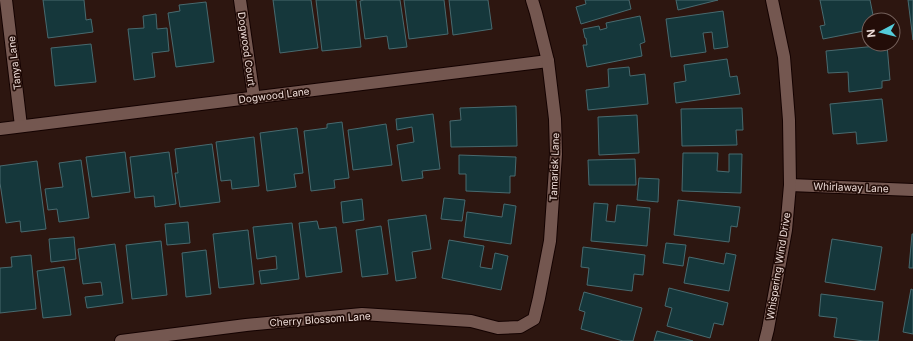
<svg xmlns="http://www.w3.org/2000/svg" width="913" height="341" font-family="Inter,sans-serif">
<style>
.building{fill:#15373b;stroke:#486a6f}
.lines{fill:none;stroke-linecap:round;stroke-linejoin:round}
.street-casing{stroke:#140201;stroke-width:14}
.street{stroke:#745750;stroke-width:12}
.labels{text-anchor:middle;stroke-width:3.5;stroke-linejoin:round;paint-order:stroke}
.street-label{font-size:10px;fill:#efdeda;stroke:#230d08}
</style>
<rect width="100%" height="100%" fill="#2d1610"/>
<g class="building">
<path d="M43,0H84L86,20L91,19L93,32L48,38Z"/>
<path d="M273,0H311L318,48L280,53Z"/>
<path d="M316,0H356L361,47L322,51Z"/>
<path d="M364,0H400L407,47L389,49L387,36L365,39L360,1Z"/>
<path d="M404,0H444L448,34L409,39Z"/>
<path d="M449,0H488L492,29L453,35Z"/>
<path d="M585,0H629L631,9L581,24L576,7L586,4Z"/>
<path d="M676,0H718L678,10Z"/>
<path d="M820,0H870L874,20H869V30L823,39L820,26L825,25Z"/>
<path d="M908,0H913V40Z"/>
<path d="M206,2L214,62L176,67L168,13L180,11L179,5Z"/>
<path d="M723,11L728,47L714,49L712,32L703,33L706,52L671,57L666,19Z"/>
<path d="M156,14L157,29L167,28L169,51L152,53L155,77L134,80L128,29L144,28L143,16Z"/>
<path d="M640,16L645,42L640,44L642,56L587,67L583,45H587L586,38H585L583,29L599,26L600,30L607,28L606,23Z"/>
<path d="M91,44L96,82L55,86L51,48Z"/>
<path d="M887,45L890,80L882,81V88L849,92L848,72L828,73L826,51Z"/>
<path d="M727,59L730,77L737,76L740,94L676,103L674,83L686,81L684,65Z"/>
<path d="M629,67L630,76L645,74L648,104L588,110L586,90L609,87L608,69Z"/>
<path d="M882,99L887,141L857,144L856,132L833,134L830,104Z"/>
<path d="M516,106L517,146L451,147L450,121L461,120L460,108Z"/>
<path d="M742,108L743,130H736L737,145L682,146L681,109Z"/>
<path d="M433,114L440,169L422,171L423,178L402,181L397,145L414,142L412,127L397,130L396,119Z"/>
<path d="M637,115L639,153L599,155L598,117Z"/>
<path d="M342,122L349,178L334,180L335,188L311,191L304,131L327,128V124Z"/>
<path d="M386,124L392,165L353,170L348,130Z"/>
<path d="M297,128L303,173L294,174L296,187L267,191L260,133Z"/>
<path d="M254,137L259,186L232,189L231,180L221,181L216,142Z"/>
<path d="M212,144L220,202L180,207L175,173H178L175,149Z"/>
<path d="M125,152L130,192L92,197L86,157Z"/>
<path d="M169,152L176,204L155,207L154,196L135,198L130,157Z"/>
<path d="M683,153H718L717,171L729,172V154H742L741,193L682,191Z"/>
<path d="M459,155L516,157L515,176H510V193L466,191V174H459Z"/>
<path d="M635,159L636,185H589L588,160Z"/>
<path d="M81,160L89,218L59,222L57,209L48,210L45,189L63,187L59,163Z"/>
<path d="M37,161L46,229L21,232L20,221L6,223L0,183V166Z"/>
<path d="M639,178L659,179L658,202L637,200Z"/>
<path d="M444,198L465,200L462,221L441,219Z"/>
<path d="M362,199L364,220L343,223L341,202Z"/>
<path d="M678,200L740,207L737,227L731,226L729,242L674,235Z"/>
<path d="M594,203L608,204L606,221L615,222L617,205L650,208L647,246L591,241Z"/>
<path d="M504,204L516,206L511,244L464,237L467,212L502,217Z"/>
<path d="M426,215L431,249L412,252L416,278L396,281L388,220Z"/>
<path d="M317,221L319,229L336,227L342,272L306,277L299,223Z"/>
<path d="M188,222L190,243L167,245L165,224Z"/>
<path d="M292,223L299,279L261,284L259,271L277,269L276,256L257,259L253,227Z"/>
<path d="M381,226L388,274L362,277L356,230Z"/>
<path d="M248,230L254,284L219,288L213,234Z"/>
<path d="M912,234H913V268H909Z"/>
<path d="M74,237L76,259L51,262L49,239Z"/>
<path d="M832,239L882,247L875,290L825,282Z"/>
<path d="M449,240L484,246L480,267L492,269L495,253L508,256L501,290L442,278Z"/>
<path d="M161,241L167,295L132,299L126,245Z"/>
<path d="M666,243L686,245L683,266L663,263Z"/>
<path d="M115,244L123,303L87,308L85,297L103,295L101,282L83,284L78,249Z"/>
<path d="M583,247L645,255L643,275L634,274L632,291L587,285L589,268L581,267Z"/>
<path d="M206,250L211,294L186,297L182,253Z"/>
<path d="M726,253L736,255L729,291L684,283L689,257L724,264Z"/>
<path d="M31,255L36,309L0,313V268L12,267L11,257Z"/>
<path d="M64,267L71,315L43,318L37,271Z"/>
<path d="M669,288L728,303L723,325L714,323L710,338L667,326L672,308L665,306Z"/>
<path d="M911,289L913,290V334L903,332Z"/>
<path d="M584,292L642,308L633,341H623L581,329L585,312L579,310Z"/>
<path d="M821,294L883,302L878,341H864L834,337L837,318L819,316Z"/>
<path d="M657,331L693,341H654Z"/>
</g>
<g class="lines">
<g class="street-casing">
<g id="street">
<path d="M6,0L21,126"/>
<path d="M240,0L254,98"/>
<path d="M0,129L548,61"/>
<path d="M790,185L913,190"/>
<path d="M121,341L246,325L362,314L471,321L498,328L520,327L534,319L539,298L550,241L556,154L555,119L548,61L536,13L532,0"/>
<path d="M765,341L768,329L786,230L790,185L789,120L784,57L772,0"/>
</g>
</g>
<use href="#street" class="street"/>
</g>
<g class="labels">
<g class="street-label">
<text transform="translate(247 49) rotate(82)" y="4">Dogwood Court</text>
<text transform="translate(14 63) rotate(-97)" y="4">Tanya Lane</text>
<text transform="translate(274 95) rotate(-7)" y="4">Dogwood Lane</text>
<text transform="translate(554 167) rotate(-88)" y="4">Tamarisk Lane</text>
<text transform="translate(851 187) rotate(2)" y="4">Whirlaway Lane</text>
<text transform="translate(778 266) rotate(-81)" y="4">Whispering Wind Drive</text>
<text transform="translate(320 319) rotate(-4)" y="4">Cherry Blossom Lane</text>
</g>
</g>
<g transform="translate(881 32) rotate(263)"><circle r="19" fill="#230d08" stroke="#75615c"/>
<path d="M0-3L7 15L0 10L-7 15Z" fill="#53cbda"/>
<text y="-6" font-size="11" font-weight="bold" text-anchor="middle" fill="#efdeda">N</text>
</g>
</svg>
